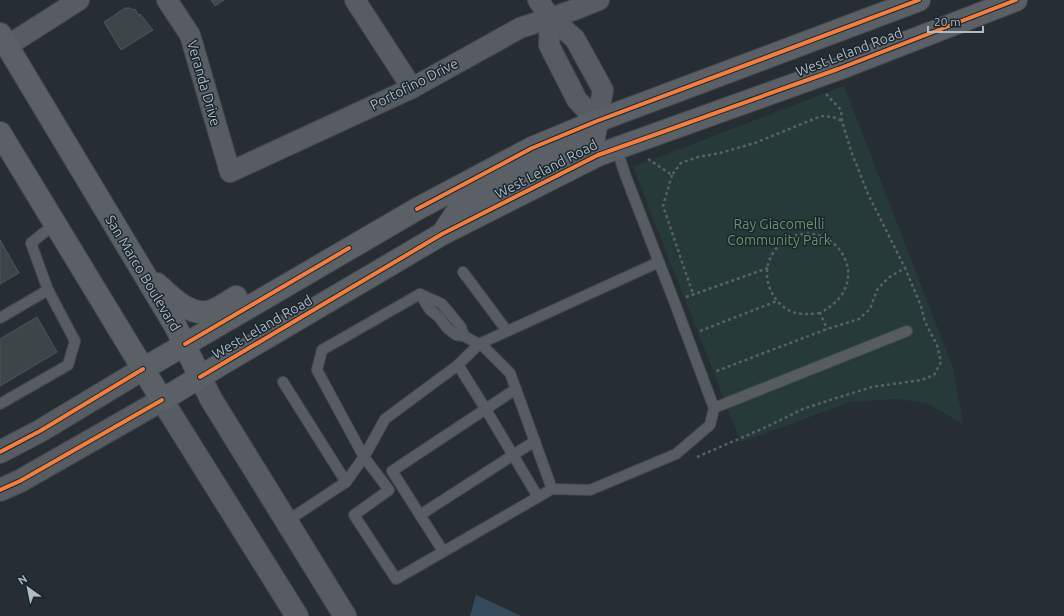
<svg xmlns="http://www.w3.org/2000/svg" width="1064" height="616" font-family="Ubuntu,sans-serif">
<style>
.green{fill:#263b39}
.water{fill:#344a5b}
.building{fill:#3e4549;stroke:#4e565b}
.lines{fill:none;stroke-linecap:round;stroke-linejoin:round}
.service-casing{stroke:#444a4e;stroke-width:12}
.minor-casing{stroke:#444a4e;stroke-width:22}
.tertiary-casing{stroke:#444a4e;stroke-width:24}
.secondary-casing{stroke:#444a4e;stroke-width:24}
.path{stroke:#5a6065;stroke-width:2.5;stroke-dasharray:3 3;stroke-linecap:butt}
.service{stroke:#565c61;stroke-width:10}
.minor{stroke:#565c61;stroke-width:20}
.tertiary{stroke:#565c61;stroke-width:22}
.secondary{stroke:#5a6066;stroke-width:22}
.cycleway-casing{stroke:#1a252d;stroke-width:6}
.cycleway{stroke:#f27e40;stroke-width:4}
.labels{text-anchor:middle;stroke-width:3;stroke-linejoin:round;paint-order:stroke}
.street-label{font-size:14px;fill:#afbbc5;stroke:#1a252d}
.park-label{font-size:14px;fill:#67956a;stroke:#1a252d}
</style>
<rect width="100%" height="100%" fill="#262e33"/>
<path class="green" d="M844,86L953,368L963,424L927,403L896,399L851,402L741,442L633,167Z"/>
<path class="water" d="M476,595L521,616H470Z"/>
<g class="building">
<path d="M211,0H224L215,6Z"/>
<path d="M125,8H130L133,10L135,9L138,15L140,14L153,30L121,50L104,22Z"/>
<path d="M0,240L19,273L0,284Z"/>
<path d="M37,317L57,352L0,386V339Z"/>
</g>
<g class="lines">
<g class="service-casing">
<g id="service">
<path d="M616,147L626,177L674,301L714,408L907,331"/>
<path d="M463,272L507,331"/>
<path d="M420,294L430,310L439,317L447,328L456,335L464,336L484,347L510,373L552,489"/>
<path d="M0,318L48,290L31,243L55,224"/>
<path d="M464,336L461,327L442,304L420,294L322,350L317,370L364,457L389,490L354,515L396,579L552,489L590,490L676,454L710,425L714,408"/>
<path d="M458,365L485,408L538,497"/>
<path d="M283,382L346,482L364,457L385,419L458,365L479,344L659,262"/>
<path d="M0,404L68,365L75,341L48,290"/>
<path d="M420,515L392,471L516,389"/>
<path d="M287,521L346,482"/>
<path d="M443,551L420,515L535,441"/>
</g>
</g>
<g class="minor-casing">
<g id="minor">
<path d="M167,0L190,35L230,172L412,88L520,28L574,10L599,0"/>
<path d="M355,0L412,88"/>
<path d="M538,0L550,17L575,39L603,90L597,121"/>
<path d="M550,17L549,45L577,100L597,121"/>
<path d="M7,46L79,0"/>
</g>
</g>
<g class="tertiary-casing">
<g id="tertiary">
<path d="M200,377L211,399L345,616"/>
<path d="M0,452L40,431L143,369"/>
<path d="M0,490L20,481L162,400L297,616"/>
</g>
</g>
<g class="secondary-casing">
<g id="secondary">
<path d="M0,34L176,327L200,377"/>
<path d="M0,133L162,400L218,366L442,234L598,155L838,69L1016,0"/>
<path d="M443,233L460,207L577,149L594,137L597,121"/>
<path d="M157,284C171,297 188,315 208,312C218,310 228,302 236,297"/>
<path d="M143,369L417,209L532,148L597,121L919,0"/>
</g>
</g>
<g class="path">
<path d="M826,94L841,110L842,121L851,151L868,194L905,268"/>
<path d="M648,159L672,175L681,163L698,157L720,153L755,143L821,116L833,117L842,121"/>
<path d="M672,175L663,206L693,294"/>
<path d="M686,297L768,268"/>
<path d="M820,313C811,314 802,315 793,312C777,306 766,289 767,271C768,260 773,250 782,243C827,208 883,280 820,313L827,329"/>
<path d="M700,331L777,301"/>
<path d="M697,457L764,428L803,409L836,398L872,387L921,380L934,375L941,362L937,345L925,322L921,306L905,268L888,278L877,290L870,309L859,319L827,329L714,372"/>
</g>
<use href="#service" class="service"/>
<use href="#minor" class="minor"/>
<use href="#tertiary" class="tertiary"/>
<use href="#secondary" class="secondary"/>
<g class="cycleway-casing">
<g id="cycleway">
<path d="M417,209L532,148L597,121L919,0"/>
<path d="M185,344L349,248"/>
<path d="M200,377L442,234L598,155L838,69L1016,0"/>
<path d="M0,452L40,431L143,369"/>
<path d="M0,490L20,481L162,400"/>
</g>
</g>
<use href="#cycleway" class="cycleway"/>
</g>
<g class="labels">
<g class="street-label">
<text transform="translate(849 52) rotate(-21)" y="5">West Leland Road</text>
<text transform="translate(204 83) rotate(74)" y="5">Veranda Drive</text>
<text transform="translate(414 84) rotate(-27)" y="5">Portofino Drive</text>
<text transform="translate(546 169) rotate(-27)" y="5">West Leland Road</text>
<text transform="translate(143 273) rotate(59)" y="5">San Marco Boulevard</text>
<text transform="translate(262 327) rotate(-30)" y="5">West Leland Road</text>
</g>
<g class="park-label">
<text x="779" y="229">Ray Giacomelli<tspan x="779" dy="16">Community Park</tspan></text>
</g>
</g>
<g transform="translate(28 588) rotate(327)" stroke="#1a252d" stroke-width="3" paint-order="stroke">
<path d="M0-3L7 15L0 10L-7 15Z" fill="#afbbc5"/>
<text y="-6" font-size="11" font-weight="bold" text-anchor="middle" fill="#afbbc5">N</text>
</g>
<path d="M928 26v6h55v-6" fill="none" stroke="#afbbc5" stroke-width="2"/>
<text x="934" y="26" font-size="12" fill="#afbbc5" stroke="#1a252d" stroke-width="3" paint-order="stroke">20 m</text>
</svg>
